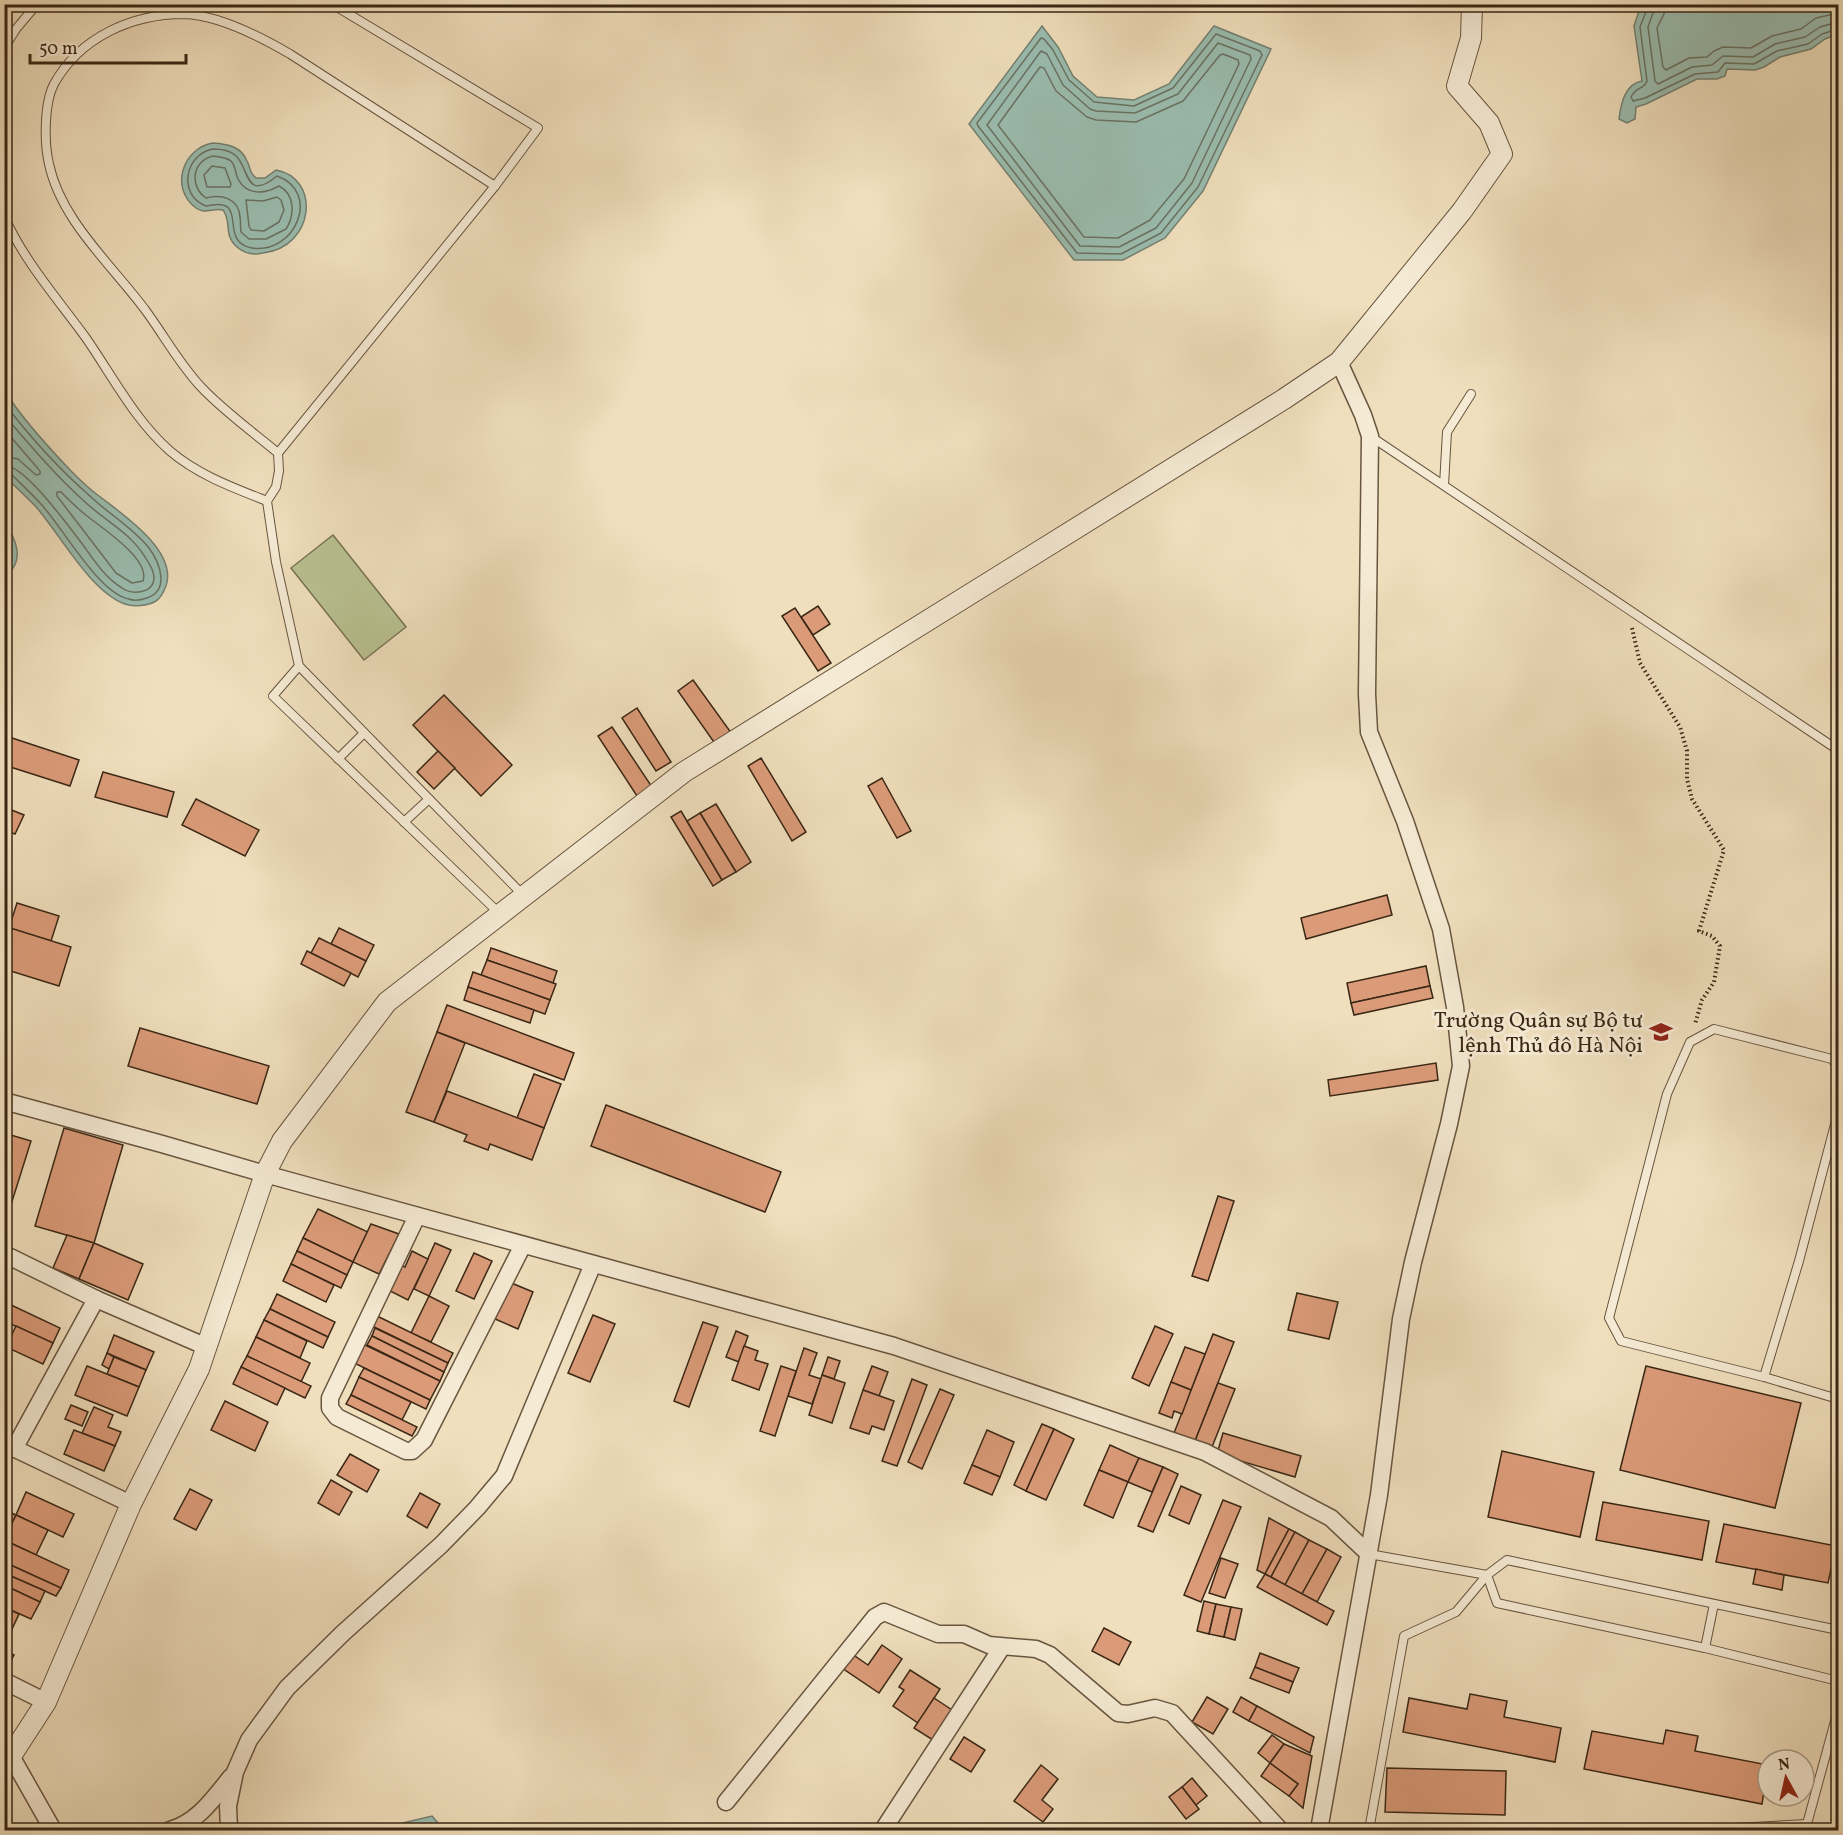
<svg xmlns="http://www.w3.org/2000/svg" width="1843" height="1835" font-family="Vollkorn,serif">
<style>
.green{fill:#b9c292;stroke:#7a7454;stroke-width:1.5}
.water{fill:#9abdb0;stroke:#748172;stroke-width:1.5}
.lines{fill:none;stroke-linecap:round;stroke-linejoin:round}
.shore{stroke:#6a7262;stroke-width:1.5}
.building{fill:#db9b79;stroke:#3a2715;stroke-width:1.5}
.service-casing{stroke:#68553f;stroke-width:10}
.minor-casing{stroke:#68553f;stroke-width:19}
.tertiary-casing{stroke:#68553f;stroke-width:22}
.path{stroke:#3a2715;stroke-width:4;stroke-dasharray:1.5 3;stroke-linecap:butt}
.service{stroke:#f5ead4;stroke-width:8}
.minor{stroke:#f5ead4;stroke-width:16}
.tertiary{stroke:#f5ead4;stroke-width:20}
.labels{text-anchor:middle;stroke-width:6;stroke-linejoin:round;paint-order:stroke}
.poi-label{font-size:22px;fill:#3a2715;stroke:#f5ead4;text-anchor:end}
</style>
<rect width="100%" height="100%" fill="#f0dfbd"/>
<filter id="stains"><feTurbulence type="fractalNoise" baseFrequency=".00333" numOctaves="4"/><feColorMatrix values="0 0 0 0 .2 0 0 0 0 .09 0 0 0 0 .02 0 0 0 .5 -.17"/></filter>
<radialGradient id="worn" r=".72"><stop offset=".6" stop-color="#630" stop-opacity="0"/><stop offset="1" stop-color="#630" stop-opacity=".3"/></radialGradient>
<path class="green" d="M333,535L406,627L364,660L291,568Z"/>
<g class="water">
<path d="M1648,4L1838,5V34L1825,39L1811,49L1780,57L1764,67L1755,70L1727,69L1725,76L1717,79H1697L1646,104L1636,107L1635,119L1627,123L1619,119C1621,103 1625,84 1642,81L1634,26L1640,8Z"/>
<path d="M1042,26L1058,47L1073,76L1097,97L1134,100L1169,84L1214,26L1271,49L1203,191L1165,238L1123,260H1074L969,124Z"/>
<path d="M213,143C227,144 241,146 247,161C251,168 249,173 256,178H265L276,170C321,178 315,247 263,253C254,255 245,254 237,247C223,235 232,221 223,210C213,207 206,215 196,208C169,188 183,148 213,143Z"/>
<path d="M5,391C21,418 50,449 72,472C80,480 89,489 99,496C122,514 178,551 166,586C164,591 161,598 156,601C148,606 133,607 125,604C91,592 61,536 37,508C27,497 15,487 5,476Z"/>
<path d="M4,521C16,539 26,561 5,576Z"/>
<path d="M432,1816L444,1830H373Z"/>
</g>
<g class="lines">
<g class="shore">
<path d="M1649,4L1640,27L1647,81C1644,90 1636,86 1631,97L1633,101L1645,98L1695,74L1718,72L1725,63L1754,64L1777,51L1808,44L1822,34L1838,29"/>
<path d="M1656,4L1648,27L1655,81L1658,84L1692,67L1712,65L1723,56L1753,57L1775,44L1805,37L1820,27L1838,22"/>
<path d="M1665,4L1664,14L1657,28L1663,67L1666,70L1689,58L1707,57L1714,51L1723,47L1751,48L1772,36L1801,29L1816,18L1838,13"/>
<path d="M1216,34L1260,51L1262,55L1198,187L1161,233L1121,254L1077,253L978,126L977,123L1041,38L1044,39L1053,50L1069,80L1094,102L1134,106L1173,88Z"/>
<path d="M1218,43L1250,55L1251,59L1192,183L1156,228L1119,247L1080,246L987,125L1041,51L1047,54L1063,85L1090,109L1096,111L1135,113L1178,94Z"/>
<path d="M1223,54L1238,60L1239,64L1184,179L1150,220L1118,238L1084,237L998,125L1040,67L1044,68L1056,91L1087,117L1096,120L1136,122L1183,101L1220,55Z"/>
<path d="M213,149C221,149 229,150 235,155C250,167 244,203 277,176C322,192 295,255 252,248C216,242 252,195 206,206C177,195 185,154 213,149Z"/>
<path d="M213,156C220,157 226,157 231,161C236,166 235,173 238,179C247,196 265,194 279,186C295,194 295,215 286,229L266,239H249L241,232C240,226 241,222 240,217C239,198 221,194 206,198C189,186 192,161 213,156Z"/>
<path d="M212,166L225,168L231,184L230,187H207L204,175Z"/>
<path d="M277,197L281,200L284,210L279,222L264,231L251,230L249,226L246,200L263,201Z"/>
<path d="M4,403C30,437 59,469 91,497C110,515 133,528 149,548C160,563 170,590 147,598C141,600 134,601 129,599C98,593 62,526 40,503C31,493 21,484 11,474L4,472"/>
<path d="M4,415C30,445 55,475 85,502C104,520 131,533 145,557C149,563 154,570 154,577C154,594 132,595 122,588C105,578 94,560 83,545C69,527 26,466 4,465"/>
<path d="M4,429L40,471V474L36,475L18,459L4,456"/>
<path d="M57,492H61C68,499 75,506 82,512C97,525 151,558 143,581L132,583L116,573L57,496Z"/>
</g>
</g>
<g class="building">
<path d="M818,606L830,624L813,635L801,617Z"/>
<path d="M795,608L831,663L818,671L782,616Z"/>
<path d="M693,680L732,734L716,745L678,691Z"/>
<path d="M444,695L512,765L481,796L413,725Z"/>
<path d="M637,708L671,762L656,771L622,718Z"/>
<path d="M612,727L652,787L637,796L598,736Z"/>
<path d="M12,738L79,760L70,786L4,765Z"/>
<path d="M438,751L455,768L434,789L417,772Z"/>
<path d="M761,758L806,832L792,841L748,766Z"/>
<path d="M103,772L174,792L167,817L95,797Z"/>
<path d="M882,778L911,831L897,838L868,786Z"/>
<path d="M196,799L259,830L245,856L182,825Z"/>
<path d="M716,804L751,862L736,872L700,813Z"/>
<path d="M4,807L24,815L15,834L4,830Z"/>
<path d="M681,811L722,880L713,886L671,817Z"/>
<path d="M700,813L736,872L722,880L687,821Z"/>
<path d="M1387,895L1392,915L1306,939L1301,918Z"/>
<path d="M17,903L59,916L51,941L9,928Z"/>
<path d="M4,926L71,947L59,986L4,969Z"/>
<path d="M339,928L374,945L366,961L331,944Z"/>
<path d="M319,938L366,961L358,977L311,953Z"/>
<path d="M491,948L557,971L553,983L487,960Z"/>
<path d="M307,951L351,973L344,986L301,964Z"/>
<path d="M487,960L556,984L550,1000L481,975Z"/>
<path d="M1426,966L1430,986L1351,1003L1347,983Z"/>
<path d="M473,972L550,1000L545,1014L468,987Z"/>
<path d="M1430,986L1433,998L1354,1015L1351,1003Z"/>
<path d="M468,987L534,1010L530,1023L464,1000Z"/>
<path d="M447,1005L574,1053L564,1080L437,1032Z"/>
<path d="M140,1028L269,1066L257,1104L128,1066Z"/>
<path d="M437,1032L465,1043L434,1122L406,1112Z"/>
<path d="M1436,1063L1438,1080L1330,1096L1328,1080Z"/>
<path d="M534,1074L561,1084L544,1128L517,1118Z"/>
<path d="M447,1091L544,1128L532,1160L490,1144L488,1150L464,1141L467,1135L434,1122Z"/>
<path d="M606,1105L781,1172L765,1212L591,1146Z"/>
<path d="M64,1128L123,1145L94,1243L35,1226Z"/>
<path d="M4,1133L31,1141L4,1227Z"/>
<path d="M1218,1196L1234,1201L1208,1281L1192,1276Z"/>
<path d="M318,1209L368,1232L353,1262L303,1238Z"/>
<path d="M371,1224L399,1234L379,1274L353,1262Z"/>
<path d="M67,1235L94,1243L79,1279L53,1268Z"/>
<path d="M303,1238L353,1262L347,1275L297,1251Z"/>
<path d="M94,1243L143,1264L128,1300L79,1279Z"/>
<path d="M435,1243L451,1250L429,1296L414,1289Z"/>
<path d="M297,1251L347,1275L341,1288L291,1264Z"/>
<path d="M412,1251L428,1259L408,1300L386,1289L398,1264L405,1267Z"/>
<path d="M474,1253L492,1261L474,1299L456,1291Z"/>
<path d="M291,1264L334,1285L326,1302L283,1281Z"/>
<path d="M509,1282L533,1292L518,1329L493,1318Z"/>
<path d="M1297,1293L1338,1302L1329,1339L1288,1330Z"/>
<path d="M277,1294L335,1322L328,1337L270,1309Z"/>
<path d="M429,1296L449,1306L431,1342L411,1333Z"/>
<path d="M9,1304L60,1328L53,1343L4,1321V1313Z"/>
<path d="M270,1309L328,1337L323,1348L264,1320Z"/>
<path d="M375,1315L453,1353L448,1363L370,1325Z"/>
<path d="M593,1315L615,1324L590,1382L568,1373Z"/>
<path d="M264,1320L307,1341L300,1358L256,1337Z"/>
<path d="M703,1322L718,1327L689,1407L674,1401Z"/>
<path d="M4,1325L12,1329L4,1343Z"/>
<path d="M16,1326L53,1343L43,1364L6,1347Z"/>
<path d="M1155,1326L1173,1334L1149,1386L1132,1378Z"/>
<path d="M375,1328L448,1363L444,1372L372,1336Z"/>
<path d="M736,1331L748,1336L739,1362L726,1357Z"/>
<path d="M1213,1334L1234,1342L1195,1441L1174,1433Z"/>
<path d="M114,1335L154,1352L146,1370L107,1353Z"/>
<path d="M372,1336L444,1372L440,1381L367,1345Z"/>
<path d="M256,1337L310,1363L301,1382L247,1356Z"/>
<path d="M361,1343L440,1381L430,1400L352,1362Z"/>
<path d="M744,1346L758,1351L755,1360L768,1364L759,1390L732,1380Z"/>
<path d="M1185,1347L1205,1354L1191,1390L1171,1382Z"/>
<path d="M804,1348L817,1353L809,1375L821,1379L812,1404L788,1396Z"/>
<path d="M107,1353L114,1357L109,1369L102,1365Z"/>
<path d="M247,1356L311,1386L305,1398L241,1367Z"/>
<path d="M114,1357L146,1370L139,1387L107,1374Z"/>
<path d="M828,1357L840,1361L834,1379L822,1375Z"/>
<path d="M87,1366L139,1387L127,1416L75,1395Z"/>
<path d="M781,1366L796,1371L775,1436L760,1431Z"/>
<path d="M872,1366L888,1372L879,1396L863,1390Z"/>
<path d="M1646,1366L1801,1403L1775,1508L1620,1470Z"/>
<path d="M241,1367L285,1388L277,1405L233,1384Z"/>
<path d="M364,1368L430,1400L426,1409L359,1377Z"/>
<path d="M822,1375L845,1383L832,1423L809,1415Z"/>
<path d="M359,1377L411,1402L402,1420L351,1395Z"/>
<path d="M912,1379L927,1385L897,1466L882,1461Z"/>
<path d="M1171,1382L1191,1390L1182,1414L1174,1411L1172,1418L1159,1413Z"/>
<path d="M1218,1383L1235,1389L1212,1447L1195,1441Z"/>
<path d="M940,1389L954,1395L922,1469L908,1462Z"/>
<path d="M863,1390L894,1401L884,1430L872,1426L869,1434L850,1428Z"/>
<path d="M351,1395L417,1427L412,1436L346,1404Z"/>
<path d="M225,1401L268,1422L255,1451L211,1430Z"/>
<path d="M71,1405L88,1412L82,1426L65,1419Z"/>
<path d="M94,1407L113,1415L108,1427L121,1432L115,1446L82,1433Z"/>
<path d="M1042,1424L1054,1429L1026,1491L1014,1485Z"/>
<path d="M1054,1429L1074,1439L1046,1500L1026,1491Z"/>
<path d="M74,1430L115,1446L104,1471L64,1454Z"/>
<path d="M987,1430L1014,1442L1000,1477L972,1465Z"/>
<path d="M1223,1433L1301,1456L1295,1477L1217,1454Z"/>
<path d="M1110,1445L1139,1458L1128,1482L1099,1470Z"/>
<path d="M1502,1451L1594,1472L1580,1537L1488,1517Z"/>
<path d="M350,1454L379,1470L367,1492L337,1475Z"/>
<path d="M1139,1458L1163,1467L1152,1492L1128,1482Z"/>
<path d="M972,1465L1000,1477L992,1495L964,1483Z"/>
<path d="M1163,1467L1178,1474L1153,1532L1138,1526Z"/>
<path d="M1099,1470L1128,1482L1113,1518L1084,1505Z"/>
<path d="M331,1480L352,1492L339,1515L318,1503Z"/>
<path d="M1181,1486L1201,1495L1189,1524L1169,1515Z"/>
<path d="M190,1489L212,1500L196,1530L174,1519Z"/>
<path d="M26,1492L74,1514L63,1537L16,1515Z"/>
<path d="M420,1493L440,1504L427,1528L407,1516Z"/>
<path d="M1223,1500L1241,1507L1201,1602L1184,1595Z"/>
<path d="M1603,1502L1709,1521L1702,1560L1596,1540Z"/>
<path d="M4,1510L16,1515L4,1539Z"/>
<path d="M16,1515L48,1530L36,1555L4,1540Z"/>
<path d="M1269,1518L1289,1529L1265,1574L1257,1570Z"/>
<path d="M1724,1524L1836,1546L1828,1583L1716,1562Z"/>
<path d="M1289,1529L1295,1532L1271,1577L1265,1574Z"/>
<path d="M1295,1532L1309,1540L1285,1585L1271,1577Z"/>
<path d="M4,1540L69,1570L61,1588L4,1562Z"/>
<path d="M1309,1540L1327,1549L1302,1594L1285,1585Z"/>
<path d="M1327,1549L1341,1557L1317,1602L1302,1594Z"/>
<path d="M1221,1558L1238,1564L1225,1598L1209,1593Z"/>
<path d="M4,1562L61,1588L56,1596L4,1573Z"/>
<path d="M1756,1569L1784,1575L1782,1590L1753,1584Z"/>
<path d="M4,1573L45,1591L40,1602L4,1585Z"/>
<path d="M1265,1574L1334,1611L1327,1625L1257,1587Z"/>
<path d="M4,1585L40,1602L31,1619L4,1607Z"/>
<path d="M1204,1601L1216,1604L1209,1634L1197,1631Z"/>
<path d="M1216,1604L1231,1607L1224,1637L1209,1634Z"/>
<path d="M4,1607L19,1614L12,1629L4,1626Z"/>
<path d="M1231,1607L1242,1609L1235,1640L1224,1637Z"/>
<path d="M4,1626L12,1629L6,1640L4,1639Z"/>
<path d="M1104,1628L1131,1642L1119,1665L1092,1651Z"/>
<path d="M882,1645L902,1659L879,1693L842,1668L852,1654L868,1665Z"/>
<path d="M4,1649L14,1655L4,1673Z"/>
<path d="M1260,1653L1299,1668L1293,1682L1255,1667Z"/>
<path d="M1255,1667L1293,1682L1289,1693L1250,1678Z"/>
<path d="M910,1670L940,1689L918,1723L893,1706L904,1690L899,1687Z"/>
<path d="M1470,1694L1507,1701L1504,1717L1561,1728L1555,1762L1403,1732L1409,1698L1467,1709Z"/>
<path d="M1207,1697L1228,1709L1213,1734L1192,1722Z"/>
<path d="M1241,1697L1257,1706L1249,1721L1233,1712Z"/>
<path d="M934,1698L955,1712L936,1742L914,1728Z"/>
<path d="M1257,1706L1314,1737L1310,1753L1249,1721Z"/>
<path d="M1666,1730L1698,1736L1695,1751L1768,1765L1762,1804L1584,1769L1592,1731L1663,1744Z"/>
<path d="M1272,1735L1284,1744L1270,1763L1258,1753Z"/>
<path d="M964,1737L985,1750L971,1772L950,1759Z"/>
<path d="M1284,1744L1312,1756L1303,1808L1289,1796L1298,1784L1270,1763Z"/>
<path d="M1270,1763L1298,1784L1289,1796L1261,1776Z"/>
<path d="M1041,1765L1058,1779L1042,1800L1053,1809L1043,1822L1014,1801Z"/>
<path d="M1387,1768L1506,1771L1505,1815L1385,1812Z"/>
<path d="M1192,1778L1207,1796L1196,1805L1182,1787Z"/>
<path d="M1182,1787L1199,1809L1186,1819L1169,1797Z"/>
</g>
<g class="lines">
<g class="service-casing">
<g id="service">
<path d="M332,4L538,128L495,186L278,453L279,471L276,487L267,501L276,562L299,666L523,895"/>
<path d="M4,48L16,29L37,4"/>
<path d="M4,216C24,261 57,298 86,338C113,377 134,419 170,451C198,475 234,488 267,501"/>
<path d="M1370,436L1838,750"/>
<path d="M278,453C253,432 225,412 202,388C180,365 165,337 146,311C113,266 61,221 49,164C44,143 44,103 54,84C80,37 132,14 184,14C218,15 261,37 290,54L495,186"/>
<path d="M1444,485L1447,432L1471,394"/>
<path d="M299,666L273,696L500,914"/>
<path d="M338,759L364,733"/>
<path d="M404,822L429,799"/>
<path d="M1838,1068L1832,1059L1714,1029L1690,1042L1667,1094L1609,1318L1621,1341L1764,1377L1838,1399"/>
<path d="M1764,1377L1799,1261L1838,1113"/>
<path d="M1369,1554L1487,1575"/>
<path d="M1838,1630L1507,1560L1487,1575L1497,1603L1705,1648L1838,1681"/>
<path d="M1705,1648L1714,1604"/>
<path d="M1369,1830L1404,1636L1456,1612L1487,1575"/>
<path d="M1699,1830L1807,1824"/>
<path d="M1811,1830L1807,1824L1838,1710"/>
</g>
</g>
<g class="minor-casing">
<g id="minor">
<path d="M4,1101L162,1144L265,1174L894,1346L1205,1452L1331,1518L1369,1554"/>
<path d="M417,1216L330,1398V1408L337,1417L406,1451H412L424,1440L523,1245"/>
<path d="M4,1254L96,1299L207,1347"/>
<path d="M5,1444L131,1504"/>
<path d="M14,1449L96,1299"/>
<path d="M4,1681L46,1702"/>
<path d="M11,1756L53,1830"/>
<path d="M726,1802L867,1627L875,1617L884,1612L938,1634H964L989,1645L1036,1649L1050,1655L1118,1713L1128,1714L1155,1708L1172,1713L1280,1830"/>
<path d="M170,1830C197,1823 214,1798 231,1777"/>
<path d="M229,1830L228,1806L235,1772L249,1740L287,1688L343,1633L441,1545L477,1508L504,1476L593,1264"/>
<path d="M883,1830L1002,1647"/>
<path d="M1319,1830L1379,1495L1401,1319L1413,1262L1449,1124L1461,1066L1455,1007L1441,929L1405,821L1369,732L1367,694L1370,436L1363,415L1339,362"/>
</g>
</g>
<g class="tertiary-casing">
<path id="tertiary" d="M4,1762L11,1756L46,1702L131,1504L199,1369L265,1174L282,1141L387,1002L684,772L1284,399L1339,362L1462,211L1502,154L1489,123L1457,86L1471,38L1472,4"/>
</g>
<path class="path" d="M1632,628L1640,663L1680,727L1687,751V779L1692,799L1724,850L1699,931L1712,936L1720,946L1714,982L1702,1000L1695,1024"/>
<use href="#service" class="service"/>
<use href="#minor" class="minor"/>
<use href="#tertiary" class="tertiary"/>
</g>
<defs>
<g id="university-bare" transform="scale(1.8)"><path d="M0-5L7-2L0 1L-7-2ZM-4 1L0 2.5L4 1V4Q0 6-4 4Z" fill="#8f2418" stroke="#f5ead4" stroke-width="2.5" paint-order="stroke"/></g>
</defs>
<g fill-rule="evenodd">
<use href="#university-bare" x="1661" y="1032"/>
</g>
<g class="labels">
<g class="poi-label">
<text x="1643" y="1027">Trường Quân sự Bộ tư<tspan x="1643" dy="25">lệnh Thủ đô Hà Nội</tspan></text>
</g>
</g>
<rect width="1843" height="1835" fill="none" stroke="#f0dfbd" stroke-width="24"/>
<rect x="6" y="6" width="1831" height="1823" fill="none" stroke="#3a2715" stroke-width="3"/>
<rect x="12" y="12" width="1819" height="1811" fill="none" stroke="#3a2715" stroke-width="1.5"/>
<g transform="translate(1786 1778) rotate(352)"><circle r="28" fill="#f5ead4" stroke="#aa9c88" stroke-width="1.5"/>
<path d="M0-4.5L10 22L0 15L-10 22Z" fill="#8f2418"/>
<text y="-9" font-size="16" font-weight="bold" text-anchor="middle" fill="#3a2715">N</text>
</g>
<path d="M30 54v9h156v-9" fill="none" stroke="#3a2715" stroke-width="3"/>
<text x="39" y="54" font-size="18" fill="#3a2715" stroke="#f5ead4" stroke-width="4.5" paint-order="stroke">50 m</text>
<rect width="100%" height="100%" filter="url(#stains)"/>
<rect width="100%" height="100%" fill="url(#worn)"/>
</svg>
